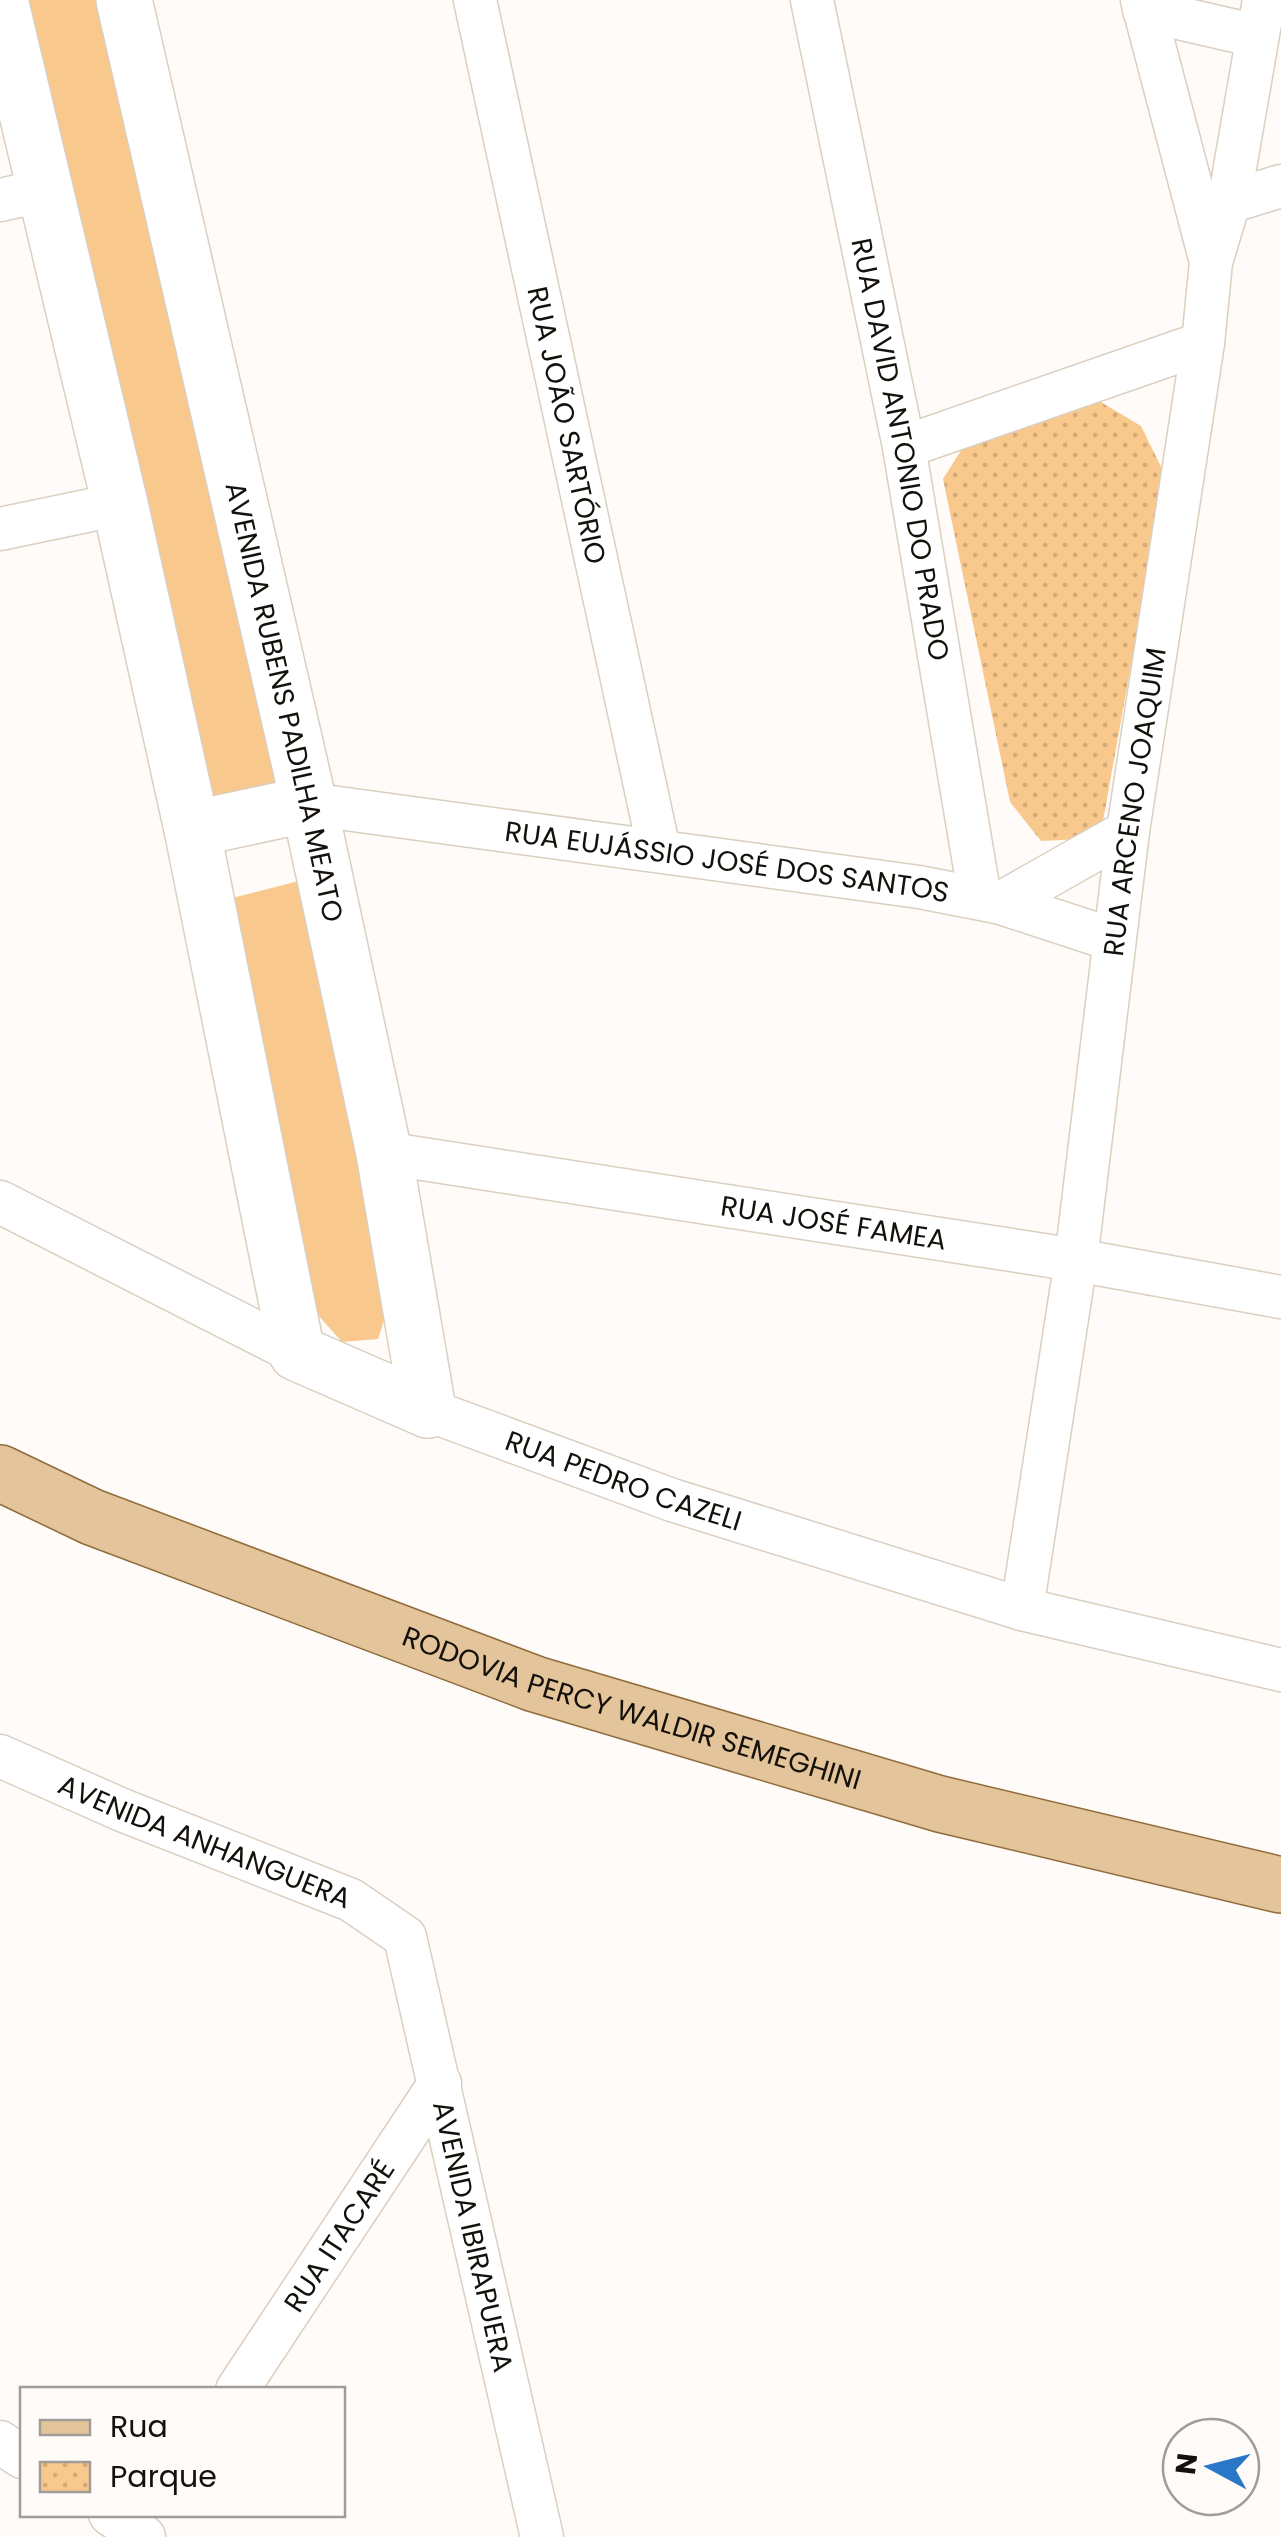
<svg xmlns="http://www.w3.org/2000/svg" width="1281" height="2537" font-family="Poppins,sans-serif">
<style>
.green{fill:#f8c88d}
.park{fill:url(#park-dots)}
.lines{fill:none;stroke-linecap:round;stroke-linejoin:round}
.street-casing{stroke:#dbcfc0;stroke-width:45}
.secondary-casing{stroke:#dbcfc0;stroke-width:58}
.primary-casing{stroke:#906c3c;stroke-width:58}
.street{stroke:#fff;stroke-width:42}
.secondary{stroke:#fff;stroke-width:55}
.primary{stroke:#e4c49a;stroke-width:55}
.labels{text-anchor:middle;stroke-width:10;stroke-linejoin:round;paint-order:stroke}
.street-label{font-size:28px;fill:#14100b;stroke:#fefbf8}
</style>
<defs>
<pattern id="park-dots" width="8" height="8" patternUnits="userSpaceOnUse" patternTransform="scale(2.5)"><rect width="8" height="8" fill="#f8c88d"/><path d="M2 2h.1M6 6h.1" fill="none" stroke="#d4ab78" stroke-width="1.8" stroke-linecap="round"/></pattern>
</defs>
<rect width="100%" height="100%" fill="#fefbf8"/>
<g class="green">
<path d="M20,0H104L290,790L210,810Z"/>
<path d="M299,881L388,1308L378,1339L342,1342L318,1315L224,900Z"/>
</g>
<path class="park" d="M1089,395L1141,426L1165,475L1103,821L1082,839L1041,841L1010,802L943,479L967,441Z"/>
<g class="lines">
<g class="street-casing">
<g id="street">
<path id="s1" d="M475,0L659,850"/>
<path id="s2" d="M812,0L904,447L980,898"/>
<path d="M1142,0L1211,262"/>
<path d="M1144,10L1257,36"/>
<path d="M0,200L45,190"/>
<path d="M1229,202L1281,186"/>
<path d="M904,447L1203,343"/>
<path d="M0,529L120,504"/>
<path id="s3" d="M309,804L919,887L1001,903L1128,831"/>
<path d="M1001,903L1114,940"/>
<path id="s4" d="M384,1153L1076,1260L1281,1297"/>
<path d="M0,1202L297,1353"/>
<path id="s5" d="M428,1410L672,1500L1022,1609L1281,1670"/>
<path id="s6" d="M1022,1609L1076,1260L1128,831L1203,343L1211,262L1229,202L1264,0"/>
<path id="s7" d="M0,1756L122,1810L351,1900L405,1937L542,2537"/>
<path id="s8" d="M237,2390L440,2083"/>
<path d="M0,2442L22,2457"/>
<path d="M110,2514L144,2537"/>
</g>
</g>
<g class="secondary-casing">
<g id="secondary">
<path d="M0,0L120,504L192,829L297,1353L428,1410"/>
<path id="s9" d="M124,0L309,804L384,1153L428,1410"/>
<path d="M192,829L309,804"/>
</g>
</g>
<g class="primary-casing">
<g id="primary">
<path id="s10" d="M0,1473L92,1517L535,1684L940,1804L1281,1885"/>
</g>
</g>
<use href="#street" class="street"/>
<use href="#secondary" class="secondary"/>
<use href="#primary" class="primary"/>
</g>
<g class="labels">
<g class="street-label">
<text dy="10" stroke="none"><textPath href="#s1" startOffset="435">RUA JOÃO SARTÓRIO</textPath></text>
<text dy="10" stroke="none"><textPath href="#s2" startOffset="458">RUA DAVID ANTONIO DO PRADO</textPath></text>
<text dy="10" stroke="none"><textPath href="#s9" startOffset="720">AVENIDA RUBENS PADILHA MEATO</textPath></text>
<text dy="10" stroke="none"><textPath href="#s6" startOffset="815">RUA ARCENO JOAQUIM</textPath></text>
<text dy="10" stroke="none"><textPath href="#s3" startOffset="422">RUA EUJÁSSIO JOSÉ DOS SANTOS</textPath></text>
<text dy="10" stroke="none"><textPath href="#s4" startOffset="455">RUA JOSÉ FAMEA</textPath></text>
<text dy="10" stroke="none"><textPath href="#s5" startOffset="208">RUA PEDRO CAZELI</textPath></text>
<text dy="10" stroke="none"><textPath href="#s10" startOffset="675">RODOVIA PERCY WALDIR SEMEGHINI</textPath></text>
<text dy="10" stroke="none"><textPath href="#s7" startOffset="222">AVENIDA ANHANGUERA</textPath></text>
<text dy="10" stroke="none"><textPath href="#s8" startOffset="185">RUA ITACARÉ</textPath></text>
<text dy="10" stroke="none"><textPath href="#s7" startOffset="752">AVENIDA IBIRAPUERA</textPath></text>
</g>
</g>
<rect x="20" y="2387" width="325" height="130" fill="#fefbf8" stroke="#a09d99" stroke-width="2.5"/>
<rect x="40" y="2420" width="50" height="15" fill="#e4c49a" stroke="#a09d99" stroke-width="2.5"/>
<text x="110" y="2437" font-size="30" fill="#14100b">Rua</text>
<rect x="40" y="2462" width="50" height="30" fill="url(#park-dots)" stroke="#a09d99" stroke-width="2.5"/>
<text x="110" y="2487" font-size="30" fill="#14100b">Parque</text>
<g transform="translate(1211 2467) rotate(277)"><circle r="48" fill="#fefbf8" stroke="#a09d99" stroke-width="2.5"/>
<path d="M0-8L18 38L0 25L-18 38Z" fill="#2a77c7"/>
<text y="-15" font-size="28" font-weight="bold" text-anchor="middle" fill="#14100b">N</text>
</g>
</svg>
